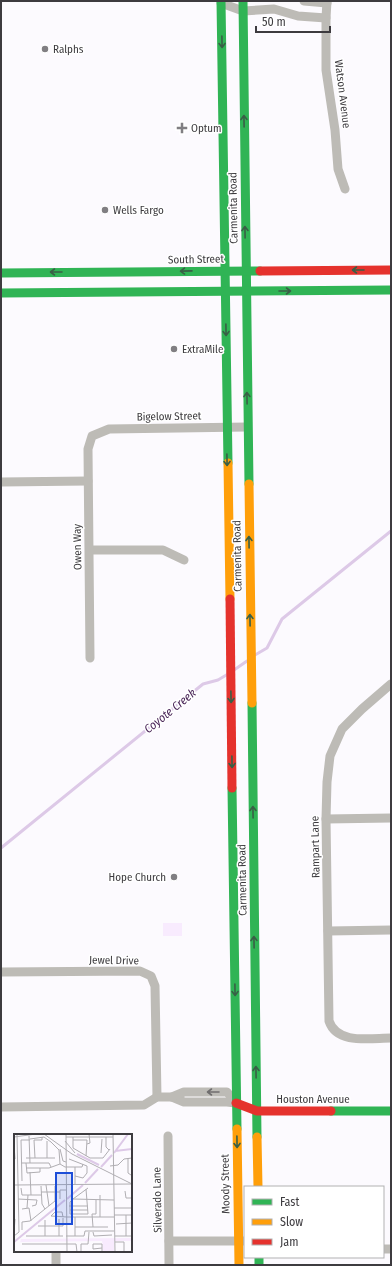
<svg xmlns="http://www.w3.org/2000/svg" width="392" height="1266" font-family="'Fira Sans Condensed',sans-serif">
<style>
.green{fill:#f8ebfe}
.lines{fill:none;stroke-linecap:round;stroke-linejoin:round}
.stream{stroke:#ddc9e7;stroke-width:3}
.street{stroke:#bdbbb6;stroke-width:9}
.fast{stroke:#30b455;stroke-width:9}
.slow{stroke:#ff9f0a;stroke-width:9}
.jam{stroke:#e5322d;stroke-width:9}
.oneway{stroke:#395f46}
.oneway2{stroke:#706e6f}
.poi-dot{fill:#807e82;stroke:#fff;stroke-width:1.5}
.labels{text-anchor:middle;stroke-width:3;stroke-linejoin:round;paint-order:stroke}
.poi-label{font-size:11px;fill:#3d3b3f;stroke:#fff;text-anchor:start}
.street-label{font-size:11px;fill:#3d3b3f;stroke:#fff}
.water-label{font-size:12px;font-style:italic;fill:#4b2759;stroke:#fff}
.inset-river{fill:none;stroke:#ddc9e7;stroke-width:2}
.inset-road{fill:none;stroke:#b0aeb2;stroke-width:1}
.view{fill:#1d4ed8;fill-opacity:0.15;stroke:#1d4ed8;stroke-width:2}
.inset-edge{fill:none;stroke:#3d3b3f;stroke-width:2}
</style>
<rect width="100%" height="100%" fill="#fcfafe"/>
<rect class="green" x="163" y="923" width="19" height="13"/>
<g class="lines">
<g class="stream">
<path d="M255,655L267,648L282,619L391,531"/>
<path d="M234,670L247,661"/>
<path d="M1,848L203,684L218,680L228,674"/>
</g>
<g class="street">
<path d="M304,1L327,3"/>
<path d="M327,1L326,18V70L335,130L338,169L345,189"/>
<path d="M221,3L243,11L274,9L298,16L326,18"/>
<path d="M1,482L88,481"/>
<path d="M90,550H163L184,560"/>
<path d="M90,658L88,449L92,436L109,429L247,427"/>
<path d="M391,684L362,709L342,729L330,756L327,782L326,819L329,1021C337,1045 371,1038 391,1038"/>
<path d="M326,819L391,818"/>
<path d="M328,931L391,930"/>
<path d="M1,972L140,971L151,976L155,986L157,1097"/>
<path d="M172,1097L184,1102H227L236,1103"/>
<path d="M1,1107L144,1105L157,1097H172L184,1092H227L236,1103"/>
<path d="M168,1136L169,1265"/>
<path d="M169,1241H244"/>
<path d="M383,1249H391"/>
<path d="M56,1251V1265"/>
</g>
<g class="fast">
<path d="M221,1L228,463"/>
<path d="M243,1L249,484"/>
<path d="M1,273L260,271"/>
<path d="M1,293L391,290"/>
<path d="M252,703L257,1137"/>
<path d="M232,788L237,1129"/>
<path d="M331,1111H391"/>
<path d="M259,1257V1265"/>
</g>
<g class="slow">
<path d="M228,463L230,599"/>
<path d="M249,484L252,703"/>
<path d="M237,1129L239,1265"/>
<path d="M257,1137L258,1187"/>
</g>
<g class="jam">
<path d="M260,271L391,270"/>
<path d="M230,599L232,788"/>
<path d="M236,1103L257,1111H331"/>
</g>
</g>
<defs><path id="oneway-shaft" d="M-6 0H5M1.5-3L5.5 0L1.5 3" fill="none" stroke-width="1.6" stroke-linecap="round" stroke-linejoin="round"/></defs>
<g class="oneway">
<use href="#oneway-shaft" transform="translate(222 42) rotate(89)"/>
<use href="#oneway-shaft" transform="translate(244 121) rotate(-91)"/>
<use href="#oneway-shaft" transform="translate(245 232) rotate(-91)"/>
<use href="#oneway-shaft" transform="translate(358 270) rotate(180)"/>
<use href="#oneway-shaft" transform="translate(186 271) rotate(179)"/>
<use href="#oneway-shaft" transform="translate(56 272) rotate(180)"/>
<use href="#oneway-shaft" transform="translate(285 291)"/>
<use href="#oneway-shaft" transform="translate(226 330) rotate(89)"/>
<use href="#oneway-shaft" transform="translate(247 398) rotate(-91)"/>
<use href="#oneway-shaft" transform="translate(227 460) rotate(89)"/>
<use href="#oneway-shaft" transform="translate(249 542) rotate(-91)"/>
<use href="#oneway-shaft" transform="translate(250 620) rotate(-91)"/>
<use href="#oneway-shaft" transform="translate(231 697) rotate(89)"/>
<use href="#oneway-shaft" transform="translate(232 762) rotate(89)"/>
<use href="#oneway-shaft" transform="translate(253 812) rotate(-91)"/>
<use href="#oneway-shaft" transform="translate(254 942) rotate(-91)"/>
<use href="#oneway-shaft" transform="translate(235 990) rotate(89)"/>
<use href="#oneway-shaft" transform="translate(256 1072) rotate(-91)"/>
<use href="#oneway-shaft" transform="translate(237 1142) rotate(89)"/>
</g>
<use class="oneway2" href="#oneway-shaft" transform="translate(213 1092) rotate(-180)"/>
<g class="poi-dot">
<circle cx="45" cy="49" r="4"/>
<path d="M180 122h4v4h4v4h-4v4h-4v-4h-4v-4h4z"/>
<circle cx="105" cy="210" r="4"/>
<circle cx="174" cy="349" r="4"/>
<circle cx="174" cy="877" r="4"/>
</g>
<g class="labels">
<g class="poi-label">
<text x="53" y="53">Ralphs</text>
<text x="191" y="132">Optum</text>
<text x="113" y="214">Wells Fargo</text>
<text x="182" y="353">ExtraMile</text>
<text x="166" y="881" text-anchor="end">Hope Church</text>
</g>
<g class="street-label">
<text transform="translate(343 94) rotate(83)" y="4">Watson Avenue</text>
<text transform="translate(233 208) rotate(-91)" y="4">Carmenita Road</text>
<text transform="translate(196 259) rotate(-1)" y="4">South Street</text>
<text transform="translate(169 416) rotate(-1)" y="4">Bigelow Street</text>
<text transform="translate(77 547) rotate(-91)" y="4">Owen Way</text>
<text transform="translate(237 556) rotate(-91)" y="4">Carmenita Road</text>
<text transform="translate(315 847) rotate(-91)" y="4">Rampart Lane</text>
<text transform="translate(242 880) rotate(-91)" y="4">Carmenita Road</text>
<text transform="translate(114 960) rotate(1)" y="4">Jewel Drive</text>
<text x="313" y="1103">Houston Avenue</text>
<text transform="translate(225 1184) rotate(-91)" y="4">Moody Street</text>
<text transform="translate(157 1200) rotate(-91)" y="4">Silverado Lane</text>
</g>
<g class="water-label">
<text transform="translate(170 711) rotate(-39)" y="4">Coyote Creek</text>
</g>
</g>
<g transform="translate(14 1134)">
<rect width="118" height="118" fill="#fcfafe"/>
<path d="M118,104V107H100V117H89L88,107L6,108L5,113L7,105Z" fill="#f8ebfe"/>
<path class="inset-river" d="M101,17L118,15M100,19L114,0M63,20L85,31M87,33L98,21M71,49L84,35M53,65L69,51M0,108L51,66"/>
<path class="inset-road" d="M30,0L58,20L118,50M52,0L53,118M99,0L101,118M15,2L16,29M0,3L22,0M52,3H99M59,3V14L76,24H89L96,15M92,3V13L95,16M16,5L30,3L37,8L45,16L46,30M59,6H73L72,22M33,7V24M51,7L61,19M73,10L76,9L75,0M0,11L1,25M46,15L49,27L52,28M87,19L88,5M12,24H41M21,24L20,6H28V3M114,24V39L117,41M55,25L73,32V39L69,44L61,42M7,29H35L37,33M12,29L13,39L26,38V34M46,30L51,33H68L69,30M96,32L104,31L110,25L118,24M61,33V50M12,34H35L46,30M16,38L17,61M8,47L7,6H16M0,51L118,50M32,51L35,72M27,52L28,70L31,75M0,54V68M7,54L8,61H27M72,55L74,80H56V68L59,65L74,54M111,57L112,64H118M27,58H46M86,61V83M4,65L23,66L22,71L18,72M46,65V56H52M59,65L100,66M55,72H74M13,74L14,61M100,74H118M8,75L15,74L17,87M56,76H74M100,81H118M112,81V102M49,83L48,78H41L37,82L53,83H100M61,83V102M45,85V102M102,90L118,89M24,92H49V84M61,93H94M79,93L78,80H82V66M8,96V88L16,87L41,67V52M79,98L80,102L98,101M0,99L1,85M0,102L5,98L3,0M12,102H49M31,102V86M52,102H70L71,97H100M101,102H118M101,108H110V117M8,110H62L63,118M88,114L79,115V110H88V118M67,118V110H74L75,98"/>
<path class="view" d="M42,39H58V90H42Z"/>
<rect width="118" height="118" class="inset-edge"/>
</g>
<rect width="392" height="1266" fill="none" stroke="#3d3b3f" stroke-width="4"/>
<rect x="244" y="1186" width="140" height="72" fill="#ffffff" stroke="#b1b1b2"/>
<rect x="252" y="1199" width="20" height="6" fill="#30b455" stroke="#b1b1b2"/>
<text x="280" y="1206" font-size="12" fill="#3d3b3f">Fast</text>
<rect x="252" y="1219" width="20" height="6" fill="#ff9f0a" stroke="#b1b1b2"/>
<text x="280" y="1226" font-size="12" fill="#3d3b3f">Slow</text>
<rect x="252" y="1239" width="20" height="6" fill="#e5322d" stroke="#b1b1b2"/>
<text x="280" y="1246" font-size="12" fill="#3d3b3f">Jam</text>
<path d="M256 26v6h74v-6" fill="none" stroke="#3d3b3f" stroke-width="2"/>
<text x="262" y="26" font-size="12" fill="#3d3b3f" stroke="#ffffff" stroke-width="3" paint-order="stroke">50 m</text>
</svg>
